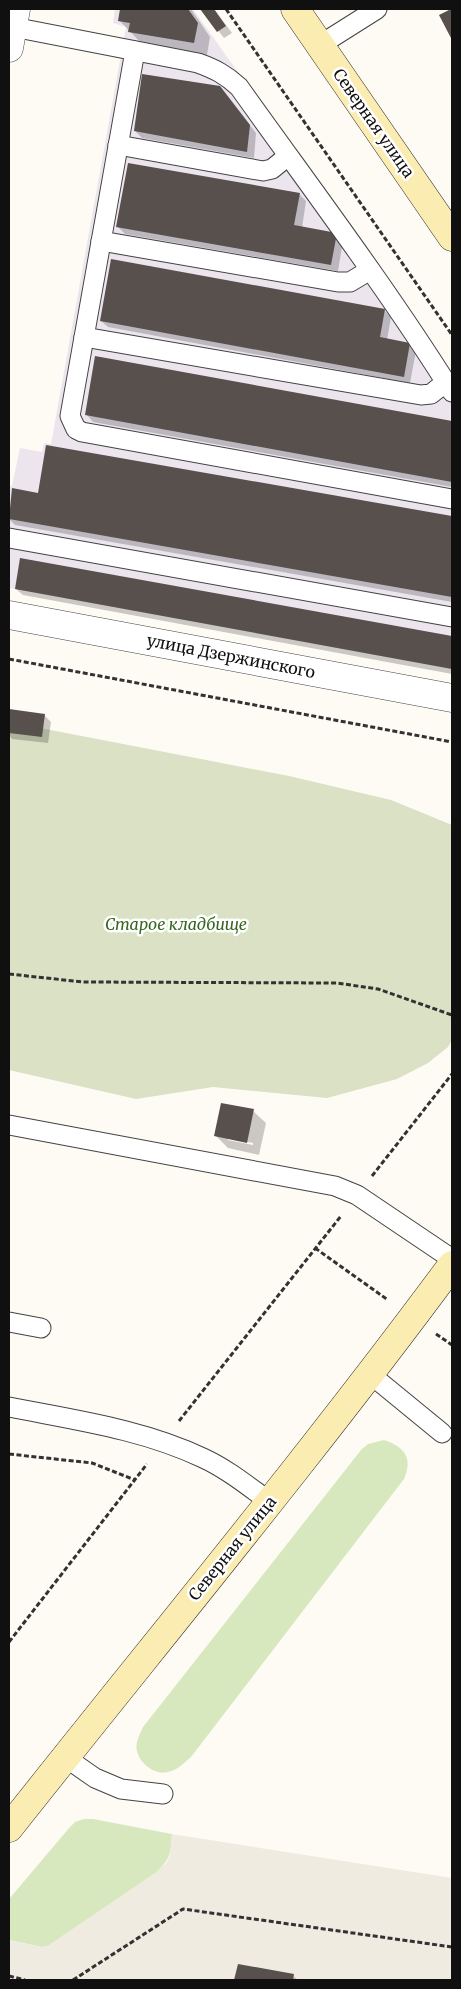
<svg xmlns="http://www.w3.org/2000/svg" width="461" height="1989" font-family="Merriweather,serif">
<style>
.industrial{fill:#ece5ee}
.green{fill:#d8e8be}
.cemetery{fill:#dae1c4}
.plaza{fill:#f0ebe1}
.shadow{fill:#0003;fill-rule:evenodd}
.building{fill:#58504d}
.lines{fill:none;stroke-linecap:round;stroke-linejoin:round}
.service-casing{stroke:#434343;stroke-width:21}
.minor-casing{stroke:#434343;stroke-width:29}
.tertiary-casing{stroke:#434343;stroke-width:29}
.secondary-casing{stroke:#323232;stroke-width:29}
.path{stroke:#323232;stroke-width:3;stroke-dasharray:5 2.5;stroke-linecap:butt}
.service{stroke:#fff;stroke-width:19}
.minor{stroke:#fff;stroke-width:28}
.tertiary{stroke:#fff;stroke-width:28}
.secondary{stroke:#fbedb2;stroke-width:28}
.labels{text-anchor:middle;stroke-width:5;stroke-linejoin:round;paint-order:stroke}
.street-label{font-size:16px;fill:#101010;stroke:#fff}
.park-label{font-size:16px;font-style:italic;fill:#366622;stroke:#fff}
</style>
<rect width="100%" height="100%" fill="#fefbf4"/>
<path class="industrial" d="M115,9H193L452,374V669L9,588V486H12L20,448L42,452L44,443L51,444L126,27L113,23Z"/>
<g class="green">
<path d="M384,1440C405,1447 413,1458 404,1479L191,1757C184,1763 178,1770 168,1772C152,1776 133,1758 137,1742C138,1737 141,1732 143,1727L361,1450L368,1444Z"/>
<path d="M84,1819H93L172,1834C171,1852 171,1858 157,1872L48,1946L42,1947L9,1940V1899L70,1827L75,1822Z"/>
</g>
<path class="cemetery" d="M9,722L289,776L391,800L452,825V1040L448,1047L428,1063L397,1079L327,1098L213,1087L136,1099L9,1070Z"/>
<path class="plaza" d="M172,1834L452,1878V1980H9V1940L42,1947L48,1946L157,1872L167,1862L170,1854Z"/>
<g class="shadow">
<path d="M121,9H191L210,37L207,55L143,45L119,20Z"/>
<path d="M201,9H214L232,33L224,38Z"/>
<path d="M220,87L256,133L254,158L142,138L135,131Z"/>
<path d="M300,195L306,201L302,228L337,234L343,241L338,271L125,234L118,227Z"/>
<path d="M384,310L391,317L387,340L410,344L416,351L410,383L108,327L101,321Z"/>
<path d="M96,358L452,423V487L93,422L87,415Z"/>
<path d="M47,446L452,517V602L15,525L9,519L13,490L39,494Z"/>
<path d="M21,559L452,638V674L23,595L16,589Z"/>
<path d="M9,710L44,715L51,722L48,743L12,739L9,735Z"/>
<path d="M253,1111L266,1123L259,1155L228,1148L215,1135ZM228,1138L253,1143V1145L228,1140Z"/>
<path d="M239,1965L293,1976L298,1980H236Z"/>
</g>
<g class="building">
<path d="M120,9H188L198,23L194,43L128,32L130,23L118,21Z"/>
<path d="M200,9H214L226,26L217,32Z"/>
<path d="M451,9H452V40L439,15Z"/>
<path d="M142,74L220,86L250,125L247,152L134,131Z"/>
<path d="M128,163L300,193L294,225L337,233L331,265L116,227Z"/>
<path d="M111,259L385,309L380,337L410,343L404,377L100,321Z"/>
<path d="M95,356L452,421V482L85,415Z"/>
<path d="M46,445L452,516V597L9,519L12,488L38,493Z"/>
<path d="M20,558L452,636V669L15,589Z"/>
<path d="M9,709L45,714L42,737L9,733Z"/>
<path d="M221,1103L254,1109L247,1143L214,1136Z"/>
<path d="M238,1964L294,1974L293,1980H234Z"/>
</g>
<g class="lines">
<g class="service-casing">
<g id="service">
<path d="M13,27L198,63C215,69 226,75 239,87C311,188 386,287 452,392"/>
<path d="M320,45L377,9"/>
<path d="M135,51L70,416L76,429L82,432L452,499"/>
<path d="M118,145L263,171L272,169L288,156"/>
<path d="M101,241L338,282H350L370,270"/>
<path d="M84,337L421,395L431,394L446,382"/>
<path d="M9,538L452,617"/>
<path d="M9,1125L335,1186L357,1195L452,1259"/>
<path d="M9,1322L41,1328"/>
<path d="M370,1374L442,1433"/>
<path d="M9,1407C74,1420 142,1429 203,1458C227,1469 248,1486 270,1502"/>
<path d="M65,1757L95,1778L121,1789L163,1794"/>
</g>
</g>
<g class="minor-casing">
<path id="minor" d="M9,48L16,9"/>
</g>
<g class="tertiary-casing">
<path id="tertiary" d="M9,615L452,698"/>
</g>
<g class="secondary-casing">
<g id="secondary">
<path d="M295,9L452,237"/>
<path d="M9,1828C157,1641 310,1457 452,1265"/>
</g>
</g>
<g class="path">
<path d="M226,9L452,335"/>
<path d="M9,659L452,742"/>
<path d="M9,974L83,982L337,983L378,989L452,1015"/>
<path d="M372,1176L452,1074"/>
<path d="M315,1248L388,1300"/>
<path d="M436,1334L452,1345"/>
<path d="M179,1421L341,1216"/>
<path d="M9,1454L92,1463L135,1480"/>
<path d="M9,1642L147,1464"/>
<path d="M9,1976L25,1980"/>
<path d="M73,1980L183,1909L452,1947"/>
</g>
<use href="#service" class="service"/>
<use href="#minor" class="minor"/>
<use href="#tertiary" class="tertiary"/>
<use href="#secondary" class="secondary"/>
</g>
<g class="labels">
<g class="street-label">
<text transform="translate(374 123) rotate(55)" y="6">Северная улица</text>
<text transform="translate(231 656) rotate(11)" y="6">улица Дзержинского</text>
<text transform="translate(232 1548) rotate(-51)" y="6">Северная улица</text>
</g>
<g class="park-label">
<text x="176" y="930">Старое кладбище</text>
</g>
</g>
<rect width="461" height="1989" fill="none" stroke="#101010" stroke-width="20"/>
</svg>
